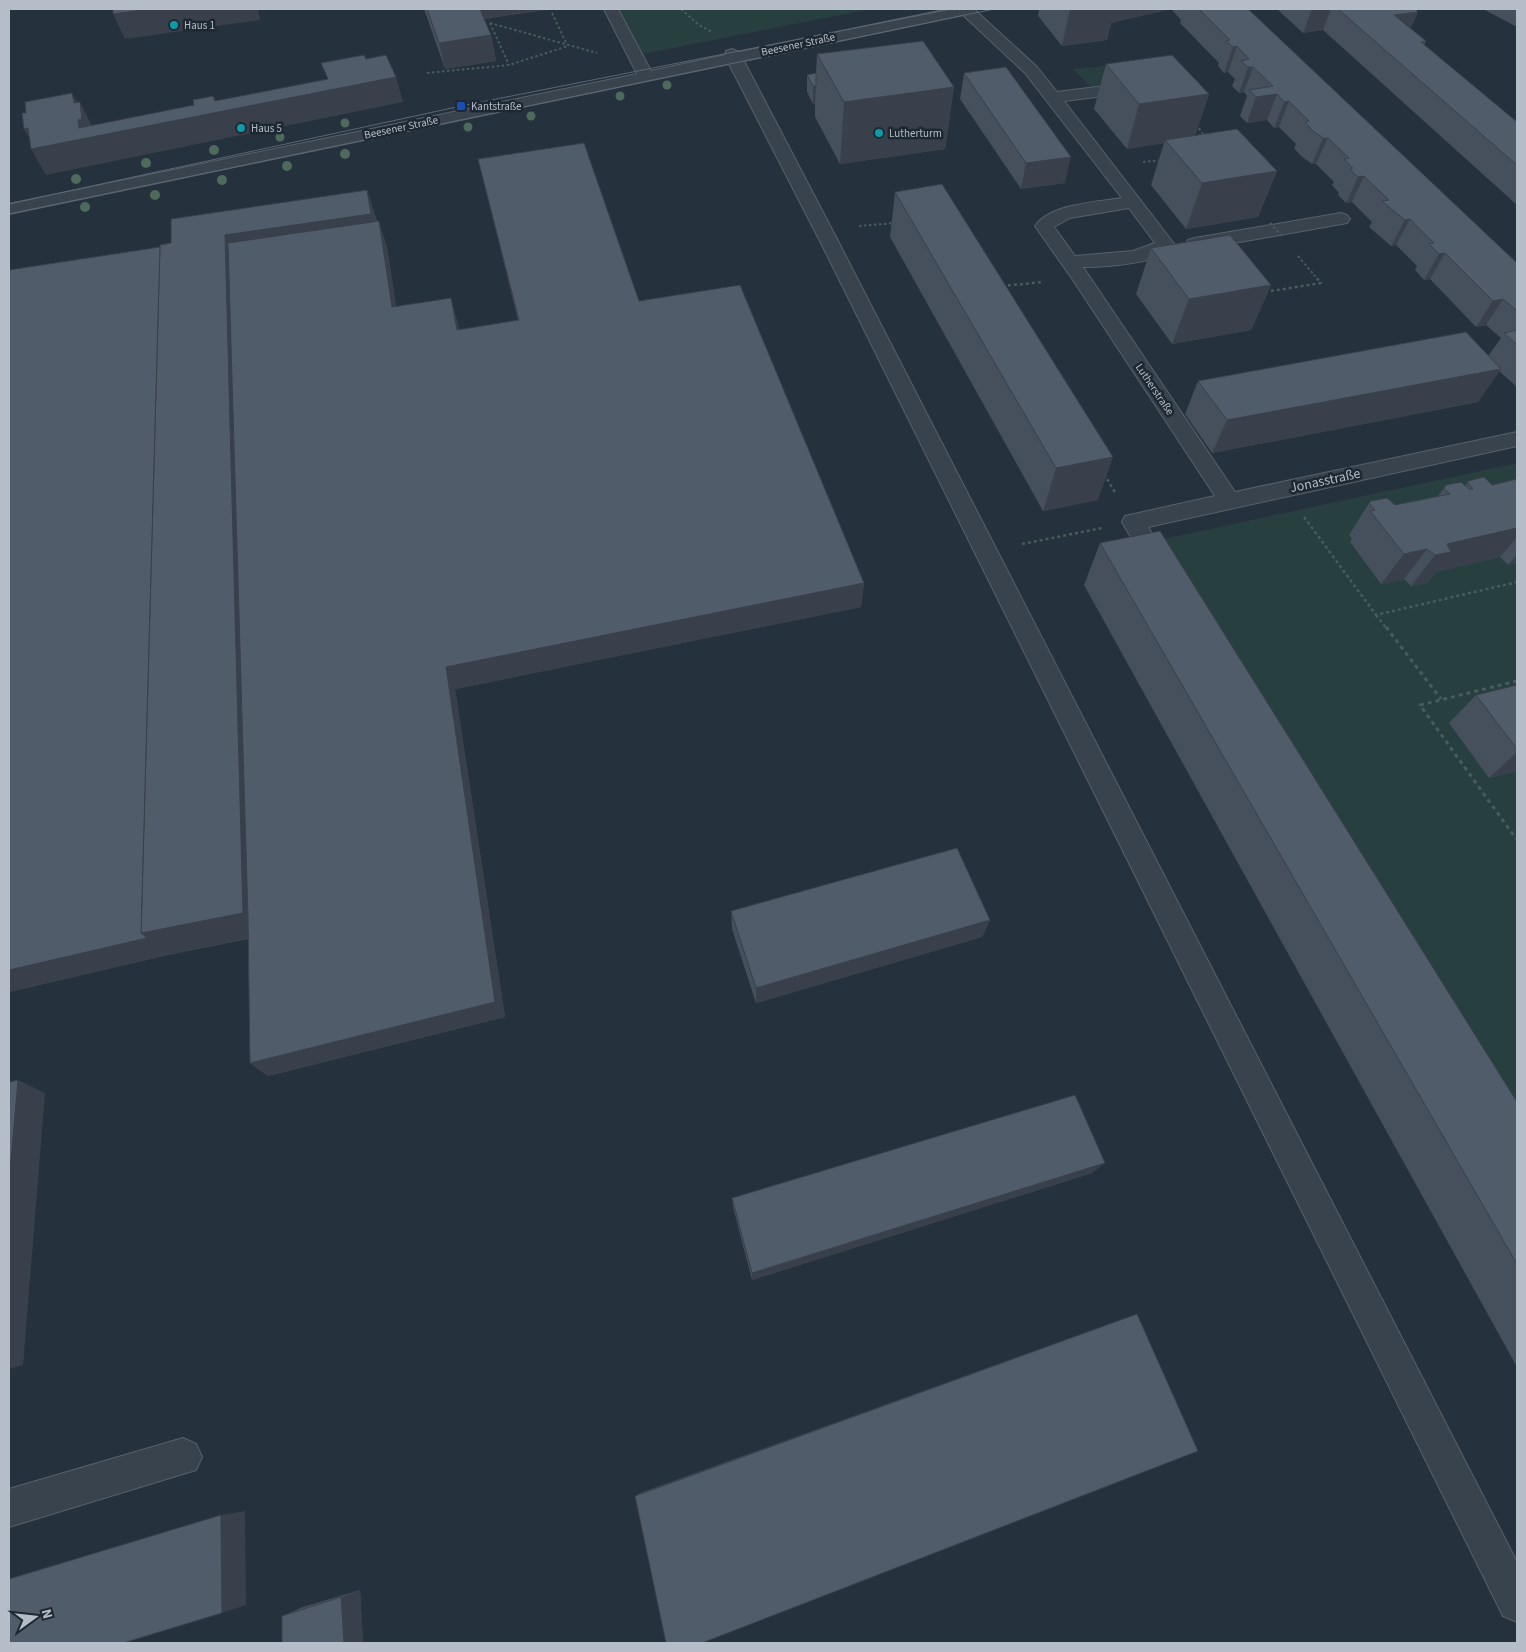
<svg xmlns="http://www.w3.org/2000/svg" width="1526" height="1652" font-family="'Source Sans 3',sans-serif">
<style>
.green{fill:#283f3f}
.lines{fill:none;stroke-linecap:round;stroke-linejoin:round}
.minor-casing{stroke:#57616b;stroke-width:2}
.path-far2{stroke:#475c5d;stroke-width:2;stroke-dasharray:2.5 2.5;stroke-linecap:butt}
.path-far1{stroke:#475c5d;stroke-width:2.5;stroke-dasharray:3 3;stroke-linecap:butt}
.path{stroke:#475c5d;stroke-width:3;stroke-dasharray:4 4;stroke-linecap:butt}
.minor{fill:#39434d;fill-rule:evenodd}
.tram{stroke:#5b6774;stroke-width:1}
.path-bridge{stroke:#475c5d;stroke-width:2;stroke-dasharray:2.5 2.5;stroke-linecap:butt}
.tree{fill:#4d6a5b}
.wall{fill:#464f5c}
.shaded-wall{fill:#39404b}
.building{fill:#515c6b;stroke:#39404b}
.culture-dot{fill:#0f9aa8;stroke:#1e2832;stroke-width:2}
.transit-dot{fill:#1a4fb4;stroke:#1e2832;stroke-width:2}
.labels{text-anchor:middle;stroke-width:5;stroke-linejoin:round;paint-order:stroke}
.far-poi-label{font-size:11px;fill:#b5bec8;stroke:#1e2832;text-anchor:start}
.far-street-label{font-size:11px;fill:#b5bec8;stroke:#1e2832}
.street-label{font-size:14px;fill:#b5bec8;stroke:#1e2832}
</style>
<rect width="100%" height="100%" fill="#25313d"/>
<g class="green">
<path d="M619,9H871L643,54Z"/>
<path d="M1117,65L1131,81L1090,86L1073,69Z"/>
<path d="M1517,463V1128L1154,541Z"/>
</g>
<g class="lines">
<g class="minor-casing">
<g id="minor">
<path d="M604,9H618L651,71L725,55L726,51L732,49L739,52L949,9H977L976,11L1037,67L1057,92L1135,82L1141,84L1143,87L1141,90L1135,92L1064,101L1175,245C1162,264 1105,267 1083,267L1235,492L1517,432V446L1148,527L1173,568L1169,574L1161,577L1153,574L1122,522L1125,516L1215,496L1073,280L1035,226C1050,204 1097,202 1122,198L1025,73L963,15L744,61L839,243L1517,1562V1622L1503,1616L821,243L729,64L9,214V204L637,74ZM1129,208L1155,243L1133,251L1075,256L1054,227L1070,218Z"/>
<path d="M1341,213L1347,215L1350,219L1347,223L1195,250L1188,248L1186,244L1188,240L1195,238Z"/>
<path d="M183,1438L196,1444L202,1457L196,1470L9,1527V1489Z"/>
</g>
</g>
<g class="path-far2">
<path d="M681,9L699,25L712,32"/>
<path d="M552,13L567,45"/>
<path d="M490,23L597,53"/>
<path d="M490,23L509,65"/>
<path d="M427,73L509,65L568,46"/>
<path d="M1196,124L1205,137"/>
<path d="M1143,162L1162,160"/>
<path d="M859,226L895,223"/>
<path d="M1298,256L1315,276"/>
</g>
<g class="path-far1">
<path d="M1002,286L1043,282"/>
<path d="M1265,292L1321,283L1314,275"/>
<path d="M1104,474L1116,494"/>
<path d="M1304,517L1376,615L1517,582"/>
<path d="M1022,544L1102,528"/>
<path d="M1376,615L1387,629"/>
</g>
<g class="path">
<path d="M1386,627L1441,699"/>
<path d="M1517,681L1420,705L1517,840"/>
</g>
<use href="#minor" class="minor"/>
<g class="tram">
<path d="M9,204L461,106L951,9"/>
<path d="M9,214L994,9"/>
</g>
<path class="path-bridge" d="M1270,223L1282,236"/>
</g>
<g class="tree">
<circle cx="667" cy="85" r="4.5"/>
<circle cx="620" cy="96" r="4.5"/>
<circle cx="531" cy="116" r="4.5"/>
<circle cx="345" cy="123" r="4.5"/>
<circle cx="468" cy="127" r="4.5"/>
<circle cx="280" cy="137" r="4.5"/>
<circle cx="214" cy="150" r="5"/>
<circle cx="345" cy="154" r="5"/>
<circle cx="146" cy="163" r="5"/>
<circle cx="287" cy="166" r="5"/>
<circle cx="76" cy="179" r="5"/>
<circle cx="222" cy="180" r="5"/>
<circle cx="155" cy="195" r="5"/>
<circle cx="85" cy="207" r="5"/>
</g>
<g class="wall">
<path d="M424,9H551L484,19L491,35L496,61L445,69Z"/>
<path d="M1039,9H1248L1517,263V387L1499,371L1478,402L1212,453L1185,414L1198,381L1488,356L1501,338L1486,325L1476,327L1430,279L1424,280L1415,270L1417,266L1396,245L1391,246L1369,227L1372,222L1352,202L1346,203L1338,195L1339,193L1332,185L1334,182L1316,164H1312L1301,156L1294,148L1296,144L1279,127L1274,128L1267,120L1247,123L1240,116L1247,96L1244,92L1239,93L1232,86L1235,79L1228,72L1224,73L1218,66L1219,63L1180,23L1181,20L1171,9L1126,19L1111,23L1107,40L1062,46L1038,16Z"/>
<path d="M1277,9H1415L1410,29L1426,41L1424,45L1517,122V205L1323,30L1303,33Z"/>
<path d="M1483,9H1517V27Z"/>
<path d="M817,54L954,87L945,149L840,164L815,117V104H813L807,92V75L816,73Z"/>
<path d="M1106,64L1209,94L1195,135L1277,171L1258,217L1186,229L1151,185L1164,143L1127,149L1094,109Z"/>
<path d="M964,73L1065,183L1021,189L960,99Z"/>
<path d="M478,159L639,301L864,583L861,607L455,689L505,1017L268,1076L250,1063L248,939L168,955L9,992V270L160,247L171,243L367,190L377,221L387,247L396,307L451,298L459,330L518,320Z"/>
<path d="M895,192L1098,500L1043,511L890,237Z"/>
<path d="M1151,248L1271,285L1251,330L1172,344L1136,294Z"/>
<path d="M1517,479V563L1508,565L1500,557L1436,572L1427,583L1411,586L1404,579L1381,584L1350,542L1352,539L1349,535L1369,503L1395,505L1438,496L1446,485L1465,486L1468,481L1492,485Z"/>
<path d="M1100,543L1517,1102V1367L1084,585Z"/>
<path d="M1517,685V771L1489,778L1449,723L1476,695Z"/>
<path d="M731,911L990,920L982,937L756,1003L732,929Z"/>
<path d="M1092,1173L752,1280L733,1207L732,1198Z"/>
<path d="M1137,1314L635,1496L640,1493Z"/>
<path d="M360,1590L363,1643H282V1616L303,1607Z"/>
</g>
<g class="shaded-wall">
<path d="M150,9H258L260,20L125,39L113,14Z"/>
<path d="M478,9H551L480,19Z"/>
<path d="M1070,9H1171L1111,23L1107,40L1062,46Z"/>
<path d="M1312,9H1331L1323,30L1303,33Z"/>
<path d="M1418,12L1407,37L1394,15Z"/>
<path d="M491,35L496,61L445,69L439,43Z"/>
<path d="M1237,46L1228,72L1224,73L1233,47Z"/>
<path d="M1248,67H1253L1244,92L1239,93Z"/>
<path d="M396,77L403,102L46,175L31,149L35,148L24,129L79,128L72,93L81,110L80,102L93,128L219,112L213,96L219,111Z"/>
<path d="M813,86H816L815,104H813Z"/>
<path d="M954,87L945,149L840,164L844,102Z"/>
<path d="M1209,94L1194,139L1165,140L1164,143L1127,149L1139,104Z"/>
<path d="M1277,94L1267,120L1247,123L1256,97Z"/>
<path d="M1289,101L1279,127L1274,128L1284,102Z"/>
<path d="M1323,138H1328L1316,164H1312Z"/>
<path d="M1071,157L1065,183L1021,189L1026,163Z"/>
<path d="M1277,171L1258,217L1186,229L1202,183Z"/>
<path d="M1364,176L1352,202L1346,203L1358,177Z"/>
<path d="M367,190L378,224L265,935L168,955L9,992V970L141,933L225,235Z"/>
<path d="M1410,219L1396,245L1391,246L1405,220Z"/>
<path d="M379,221L387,247L400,333L392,307Z"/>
<path d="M1445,253L1430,279L1424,280L1439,254Z"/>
<path d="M1271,285L1251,330L1172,344L1189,299Z"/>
<path d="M451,298L458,324L464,356L457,330Z"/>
<path d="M1503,299L1486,325L1476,327L1493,301Z"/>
<path d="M1501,369L1478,402L1212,453L1227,420Z"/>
<path d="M1113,457L1098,500L1043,511L1056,468Z"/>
<path d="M1517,528V537L1500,557L1436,572L1427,583L1411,586L1435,555L1447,544Z"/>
<path d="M1427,549L1404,579L1381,584L1404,554Z"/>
<path d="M1517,554V563L1508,565Z"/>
<path d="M864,583L861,607L455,689L505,1017L268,1076L250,1063L446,667Z"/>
<path d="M1517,752V771L1489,778Z"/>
<path d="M990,920L982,937L756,1003V988Z"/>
<path d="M18,1080L45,1093L23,1365L9,1369V1183Z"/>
<path d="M1105,1163L1092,1173L752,1280V1273Z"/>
<path d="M245,1511L246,1605L222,1613L221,1515Z"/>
<path d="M360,1590L363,1643H344L341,1597Z"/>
</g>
<g class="building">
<path d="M113,9H150L113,14Z"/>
<path d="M427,9H480L491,35L439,43Z"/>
<path d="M1199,9H1248L1517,263V311L1503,299L1493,301L1445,253L1439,254L1429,244L1434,243L1410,219L1405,220L1382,201L1389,200L1364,176L1358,177L1350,169L1353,168L1344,159L1349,158L1328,138H1323L1312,130L1305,122L1309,121L1289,101L1284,102L1277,94L1256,97L1249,90L1273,86L1253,67H1248L1241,61L1249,59L1237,46L1233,47L1226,41L1230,40Z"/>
<path d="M1338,9H1415L1418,12L1394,15L1426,41L1421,42L1517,122V165Z"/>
<path d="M923,41L954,87L844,102L817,54Z"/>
<path d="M364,55L366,59L386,55L396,77L31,149L28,128L24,129L22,113H26L25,102L72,93L74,103L80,102L82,119L78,120L79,128L194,105L193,100L213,96L215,101L328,79L321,63Z"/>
<path d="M1172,55L1209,94L1139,104L1106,64Z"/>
<path d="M1006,67L1071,157L1026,163L964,73Z"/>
<path d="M816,73V86H813L807,75Z"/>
<path d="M1237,129L1277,171L1202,183L1165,140Z"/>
<path d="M584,143L639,301L740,285L864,583L446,667L495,1002L250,1063L248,918L228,243L379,221L392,307L451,298L457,330L519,320L478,159Z"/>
<path d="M942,184L1113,457L1056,468L895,192Z"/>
<path d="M367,190L371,214L225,235L243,913L141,933L160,245L171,243V219Z"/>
<path d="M1230,235L1271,285L1189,299L1151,248Z"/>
<path d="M160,247L141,933L147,938L9,970V270Z"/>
<path d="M1517,330V345L1504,333Z"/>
<path d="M1466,332L1501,369L1227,420L1198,381Z"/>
<path d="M1484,477L1492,485L1517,479V528L1447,544L1451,552L1435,555L1427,549L1404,554L1370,511L1375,510L1369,503L1371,501L1387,498L1395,505L1450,494L1444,488L1446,485L1461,482L1469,489H1473L1468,483V481Z"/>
<path d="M1160,531L1517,1102V1264L1100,543Z"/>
<path d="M1517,685V749L1476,695Z"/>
<path d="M957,848L990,920L756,988L731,911Z"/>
<path d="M18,1080L9,1183V1082Z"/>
<path d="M1075,1095L1105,1163L752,1273L732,1198Z"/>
<path d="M1137,1314L1198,1451L702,1643H666L635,1496Z"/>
<path d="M221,1515L222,1613L123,1643H9V1579Z"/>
<path d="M341,1597L344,1643H282V1616Z"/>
</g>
<g class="culture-dot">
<circle cx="174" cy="25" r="5"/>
<circle cx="241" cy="128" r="5"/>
<circle cx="879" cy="133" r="5"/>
</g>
<rect class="transit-dot" x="456" y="101" width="10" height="10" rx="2.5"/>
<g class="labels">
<g class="far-poi-label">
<text x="184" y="29">Haus 1</text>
<text x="471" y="110">Kantstraße</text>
<text x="251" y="132">Haus 5</text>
<text x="889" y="137">Lutherturm</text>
</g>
<g class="far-street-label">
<text transform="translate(798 44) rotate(-12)" y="4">Beesener Straße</text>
<text transform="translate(401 127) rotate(-12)" y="4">Beesener Straße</text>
<text transform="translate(1155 389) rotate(56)" y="4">Lutherstraße</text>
</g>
<g class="street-label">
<text transform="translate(1325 480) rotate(-12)" y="5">Jonasstraße</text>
</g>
</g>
<rect width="1526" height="1652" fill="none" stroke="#b5bec8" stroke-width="20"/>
<g transform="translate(35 1617) rotate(75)" stroke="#1e2832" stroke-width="4" paint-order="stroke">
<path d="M0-4L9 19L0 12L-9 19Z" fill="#b5bec8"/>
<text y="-8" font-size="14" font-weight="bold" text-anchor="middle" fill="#b5bec8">N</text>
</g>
</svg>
